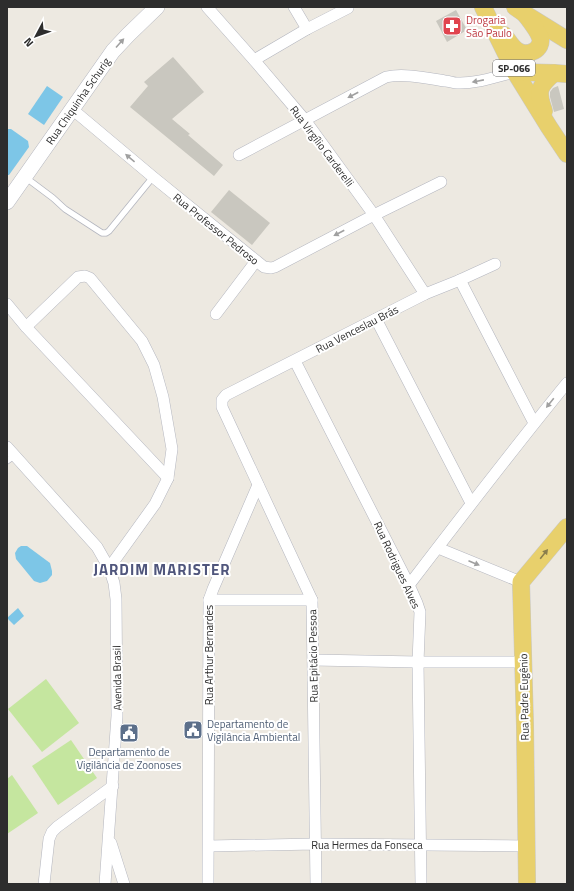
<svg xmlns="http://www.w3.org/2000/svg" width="574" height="891" font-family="'Titillium Web',sans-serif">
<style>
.pitch{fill:#c5e69f}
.water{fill:#7dc6e7}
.building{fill:#c9c7bf}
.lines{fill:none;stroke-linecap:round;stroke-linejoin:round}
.lane-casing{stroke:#b4b6bf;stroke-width:7}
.street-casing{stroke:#b4b6bf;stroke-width:12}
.secondary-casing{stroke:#b4b6bf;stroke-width:16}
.primary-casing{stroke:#c8c8c8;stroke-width:18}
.lane{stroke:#fff;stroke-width:5.5}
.street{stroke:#fff;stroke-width:11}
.secondary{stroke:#fff;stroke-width:15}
.primary{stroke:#e8d06c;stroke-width:17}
.oneway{fill:#a0a0a0}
.oneway2{fill:#8a7e4c}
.labels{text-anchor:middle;stroke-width:4;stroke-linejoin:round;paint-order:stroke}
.shield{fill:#fff;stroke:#6c6c6c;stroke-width:1}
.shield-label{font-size:10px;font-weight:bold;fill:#2d2d2d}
.health-label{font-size:11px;fill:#be3a42;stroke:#fff;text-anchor:start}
.street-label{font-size:11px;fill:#2d2d2d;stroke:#fff}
.service-label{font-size:11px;fill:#4e5e75;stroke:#fff;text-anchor:start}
.district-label{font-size:15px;font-weight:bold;letter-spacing:1px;fill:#50567c;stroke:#fff}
</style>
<rect width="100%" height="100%" fill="#ede9e1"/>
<g class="pitch">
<path d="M46,679L79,723L42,752L8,709Z"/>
<path d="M71,740L97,778L58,805L32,766Z"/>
<path d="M12,775L38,813L7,834V779Z"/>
</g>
<g class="water">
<path d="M47,86L63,97L44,125L28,114Z"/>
<path d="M7,129H11L28,141L29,147L9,175H7Z"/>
<path d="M21,546H27L50,563L52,571V575L47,581L40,583L34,581L16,559L15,553L18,548Z"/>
<path d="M18,608L24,616L14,625L7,618Z"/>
</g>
<g class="building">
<path d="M456,10L467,30L447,42L436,21Z"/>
<path d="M173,57L204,92L172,119L190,134L188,135L223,165L214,176L130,107L148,86L144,82Z"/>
<path d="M558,86L564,109L554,112L550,97V92L553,88Z"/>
<path d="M229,190L270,223L252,245L211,212Z"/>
</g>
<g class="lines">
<g class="lane-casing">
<g id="lane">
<path d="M25,177L53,198L65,209L102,233H106L109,231L153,177"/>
<path d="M7,461L14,456"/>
</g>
</g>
<g class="street-casing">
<g id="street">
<path d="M207,7L254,60L305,120L374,215L425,294"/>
<path d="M294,7L307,29"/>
<path d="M254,60L307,29L348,8"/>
<path d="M72,109L153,177L264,267L271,268L275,267L374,215L441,182"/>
<path d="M239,155L386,77C404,73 426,78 445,81C449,81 453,83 457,83C477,84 497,76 515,72"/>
<path d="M460,280L534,423"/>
<path d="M7,304L26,327L168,478"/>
<path d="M216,314L256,261"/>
<path d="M376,319L471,503"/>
<path d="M26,327L78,277L85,276L90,278L142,341L154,365L163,397L172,449L168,478L155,504L109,568"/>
<path d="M295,361L409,585L417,603L420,612L418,662L421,884"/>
<path d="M7,447L97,547L109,568L114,583L116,599L117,716L105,884"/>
<path d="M438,548L521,582"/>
<path d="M409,585C461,517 513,449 567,383"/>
<path d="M209,600H312"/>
<path d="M313,660L418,662H523"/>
<path d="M111,843L124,884"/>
<path d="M209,846L315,844L526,846"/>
<path d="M44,884L49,839L52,832L57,827L113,786"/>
<path d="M208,884L209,600L213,589L258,485"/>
<path d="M316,884L312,600L222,407V400L226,395L425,294L460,280L495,264"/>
</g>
</g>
<g class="secondary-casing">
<path id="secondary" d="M7,202L113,51L128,35L157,7"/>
</g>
<g class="primary-casing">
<g id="primary">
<path d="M483,7L515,72L549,127L567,154"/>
<path d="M515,7L525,14L567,40"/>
<path d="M504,35C508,40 512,48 518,51C527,57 544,50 540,37C537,29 530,21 525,14"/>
<path d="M515,72L554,73L567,74"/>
<path d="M544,111C537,91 538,87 554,73"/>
<path d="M527,884L525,726L521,582L567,527"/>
</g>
</g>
<use href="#lane" class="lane"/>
<use href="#street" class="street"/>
<use href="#secondary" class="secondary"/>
<use href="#primary" class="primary"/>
</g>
<defs><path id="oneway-solid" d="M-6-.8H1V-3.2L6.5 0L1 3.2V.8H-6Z"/></defs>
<g class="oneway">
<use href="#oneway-solid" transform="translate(120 43) rotate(-48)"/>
<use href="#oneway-solid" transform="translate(478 81) rotate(169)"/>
<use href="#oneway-solid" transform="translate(353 95) rotate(152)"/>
<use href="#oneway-solid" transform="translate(130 158) rotate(-140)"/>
<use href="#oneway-solid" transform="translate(339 233) rotate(152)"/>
<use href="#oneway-solid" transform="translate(550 403) rotate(129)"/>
<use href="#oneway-solid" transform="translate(474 563) rotate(23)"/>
</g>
<use class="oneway2" href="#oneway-solid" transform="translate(544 554) rotate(-51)"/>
<defs>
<g id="pharmacy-square" transform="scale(1)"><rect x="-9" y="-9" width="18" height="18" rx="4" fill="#e0444e" stroke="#fff"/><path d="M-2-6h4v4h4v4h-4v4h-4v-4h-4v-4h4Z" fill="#fff"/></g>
<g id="civic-square" transform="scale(1)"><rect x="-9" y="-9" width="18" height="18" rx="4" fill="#5c6f8a" stroke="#fff"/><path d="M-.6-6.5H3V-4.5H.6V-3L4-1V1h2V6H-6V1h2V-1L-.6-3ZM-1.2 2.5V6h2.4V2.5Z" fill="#fff"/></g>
</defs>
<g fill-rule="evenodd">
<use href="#pharmacy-square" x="452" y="26"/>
<use href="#civic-square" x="193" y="730"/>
<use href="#civic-square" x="129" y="733"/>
</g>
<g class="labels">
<rect class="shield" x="493" y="60" width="42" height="16" rx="3"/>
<g class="shield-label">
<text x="514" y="72">SP-066</text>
</g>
<g class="health-label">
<text x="466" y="24">Drogaria<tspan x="466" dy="13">São Paulo</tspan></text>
</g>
<g class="street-label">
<text transform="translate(78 101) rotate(-55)" y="4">Rua Chiquinha Schurig</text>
<text transform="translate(322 146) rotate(53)" y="4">Rua Virgílio Carderelli</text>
<text transform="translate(216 229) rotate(39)" y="4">Rua Professor Pedroso</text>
<text transform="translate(357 329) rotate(-27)" y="4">Rua Venceslau Brás</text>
<text transform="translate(397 565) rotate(65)" y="4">Rua Rodrigues Alves</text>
<text transform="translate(209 655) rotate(-90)" y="4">Rua Arthur Bernardes</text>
<text transform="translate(313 656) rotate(-91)" y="4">Rua Epitácio Pessoa</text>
<text transform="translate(117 678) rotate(-91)" y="4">Avenida Brasil</text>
<text transform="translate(524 697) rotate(-91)" y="4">Rua Padre Eugênio</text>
<text x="367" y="849">Rua Hermes da Fonseca</text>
</g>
<g class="service-label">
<text x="207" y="728">Departamento de<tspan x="207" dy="13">Vigilância Ambiental</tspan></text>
<text x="129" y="756" text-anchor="middle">Departamento de<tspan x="129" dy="13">Vigilância de Zoonoses</tspan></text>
</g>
<g class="district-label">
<text x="162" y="575">JARDIM MARISTER</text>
</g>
</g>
<rect width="574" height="891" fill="none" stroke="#2d2d2d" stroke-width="16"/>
<g transform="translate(36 36) rotate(229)" stroke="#ffffff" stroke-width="3" paint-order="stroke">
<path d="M0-3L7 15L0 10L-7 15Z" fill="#2d2d2d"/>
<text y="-6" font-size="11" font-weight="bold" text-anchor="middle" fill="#2d2d2d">N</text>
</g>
</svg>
